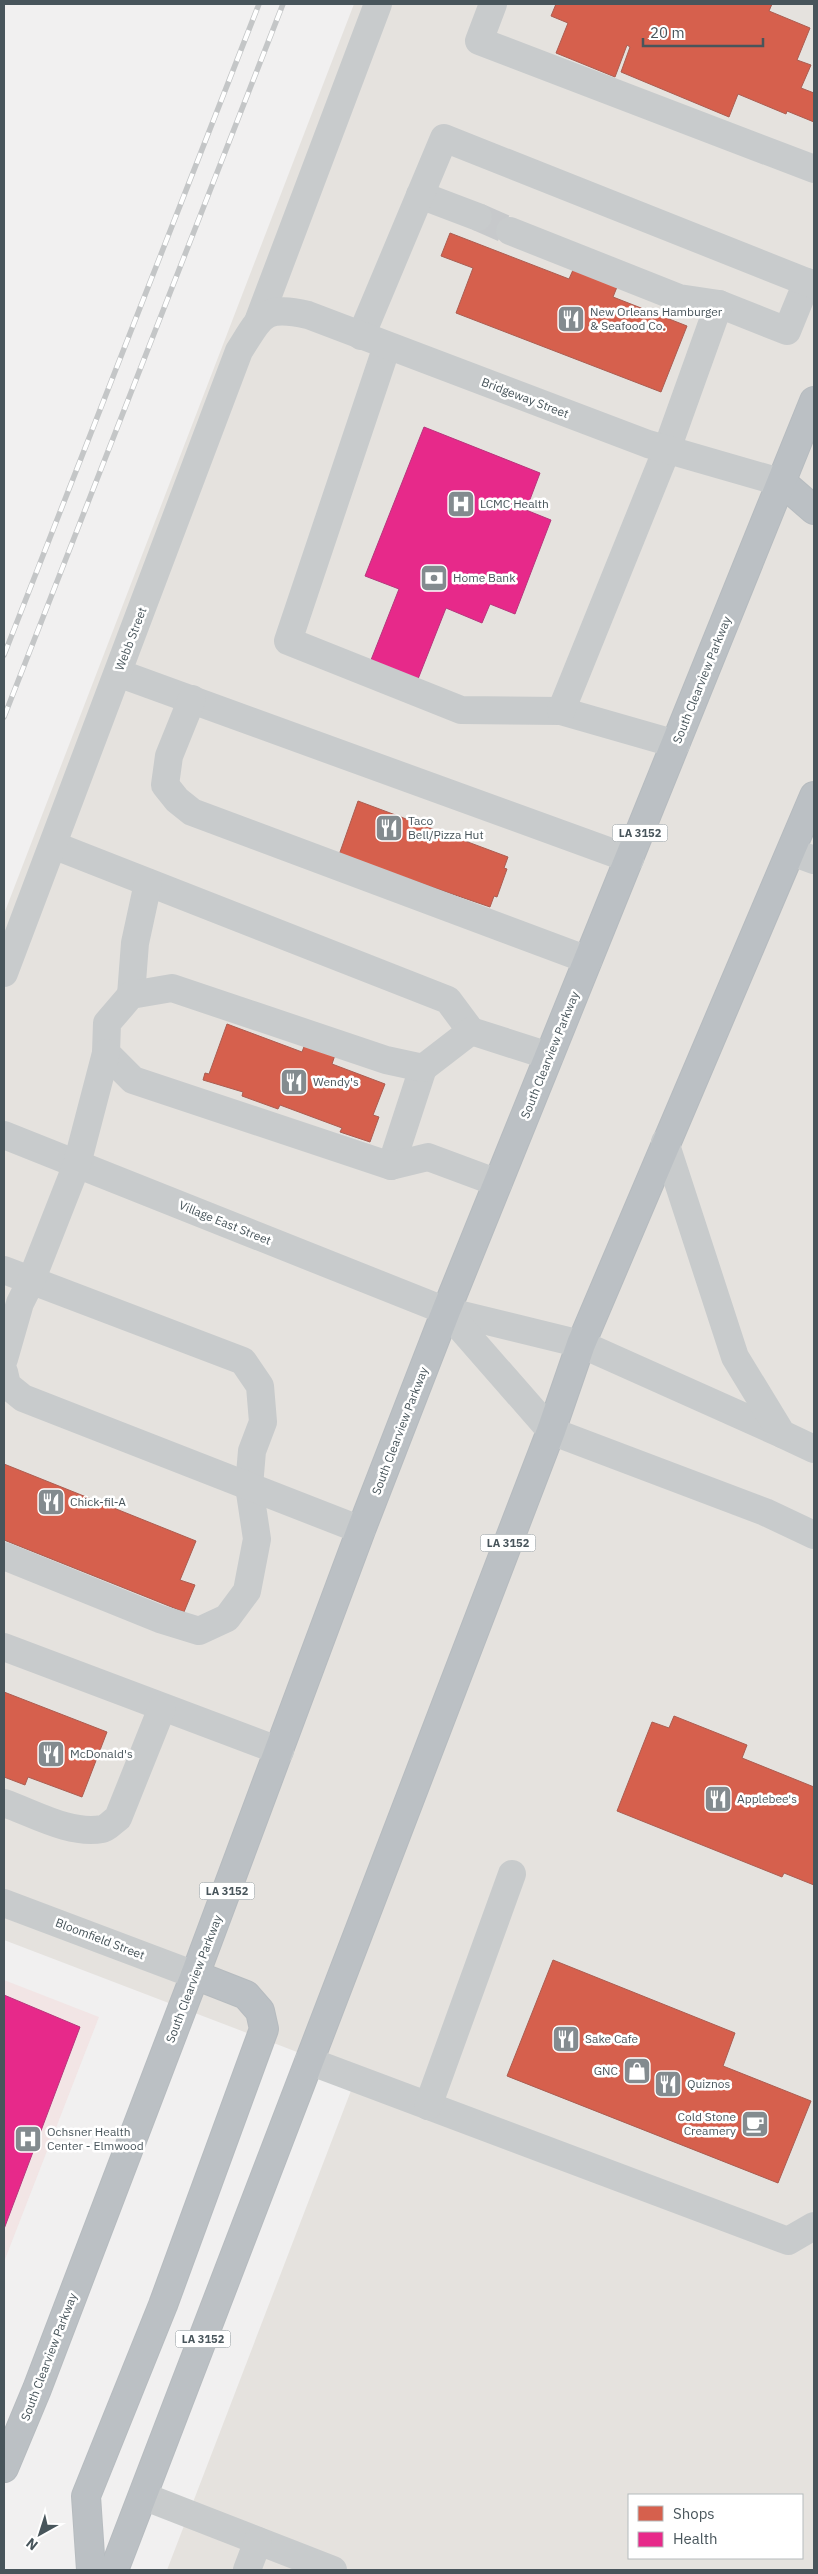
<svg xmlns="http://www.w3.org/2000/svg" width="818" height="2574" font-family="'IBM Plex Sans',sans-serif">
<style>
.commercial{fill:#e5e2de;fill-rule:evenodd}
.medical{fill:#f2e5e5}
.shops{fill:#d6604d;stroke:#ab5d51}
.health{fill:#e7298a;stroke:#b7367c}
.lines{fill:none;stroke-linecap:round;stroke-linejoin:round}
.minor-tunnel{stroke:#c7c9cb;stroke-width:28;stroke-dasharray:28 14;stroke-linecap:butt}
.highway-casing{stroke:#b6bbbf;stroke-width:30}
.minor{stroke:#c8cbcc;stroke-width:28}
.highway{stroke:#bbc0c4;stroke-width:28}
.rail-casing{stroke:#c4c6c7;stroke-width:5.5}
.rail{stroke:#fff;stroke-width:4;stroke-dasharray:11;stroke-linecap:butt}
.labels{text-anchor:middle;stroke-width:5;stroke-linejoin:round;paint-order:stroke}
.shield{fill:#fff;stroke:#7f888c;stroke-width:1}
.shield-label{font-size:11px;font-weight:bold;fill:#48555b}
.poi-label{font-size:12px;fill:#48555b;stroke:#fff;text-anchor:start}
.street-label{font-size:12px;fill:#48555b;stroke:#fff}
</style>
<rect width="100%" height="100%" fill="#f1f0f0"/>
<path class="commercial" d="M354,4H814V2570H167L357,2075L4,1940V914ZM629,2495H802V2558H629Z"/>
<path class="medical" d="M4,1980L99,2017L4,2262Z"/>
<g class="shops">
<path d="M556,4H772L769,11L810,28L797,60L811,65L801,88L814,93V122L787,111L786,114L738,94L729,117L621,72L630,47L627,45L615,77L556,53L568,23L551,16Z"/>
<path d="M450,233L569,279L573,270L617,287L613,297L687,326L661,392L456,313L473,268L441,256Z"/>
<path d="M358,801L508,857L504,868L507,869L497,897L494,896L490,907L339,855Z"/>
<path d="M227,1024L302,1052L305,1044L335,1055L332,1064L385,1084L373,1115L379,1117L370,1142L340,1132L342,1128L280,1105L278,1109L242,1096L243,1092L203,1080L205,1073L209,1074Z"/>
<path d="M4,1464L196,1541L180,1580L195,1585L184,1612L4,1540Z"/>
<path d="M4,1692L107,1732L82,1797L28,1777L25,1785L4,1777Z"/>
<path d="M674,1716L747,1745L742,1758L814,1787V1885L784,1873L782,1877L617,1811L652,1722L669,1728Z"/>
<path d="M553,1960L735,2033L723,2066L811,2101L778,2183L507,2076Z"/>
</g>
<g class="health">
<path d="M424,427L540,473L526,510L551,520L515,614L490,604L482,623L446,608L418,679L371,660L399,589L365,576Z"/>
<path d="M4,1995L80,2027L4,2229Z"/>
</g>
<g class="lines">
<path class="minor-tunnel" d="M478,217L510,231"/>
<g class="highway-casing">
<g id="highway">
<path d="M783,483L814,510"/>
<path d="M4,2468L37,2389L195,1975L361,1530L446,1311L814,401"/>
<path d="M91,2570L86,2496L163,2305L264,2029L260,2011L246,1995L195,1975"/>
<path d="M114,2570L551,1431L581,1344L814,796"/>
</g>
</g>
<g class="minor">
<path d="M493,4L479,41L814,169"/>
<path d="M420,195L478,217"/>
<path d="M510,231L679,298L719,304L787,331L807,282"/>
<path d="M259,319L378,4"/>
<path d="M361,336L444,138L814,285"/>
<path d="M387,346L288,641L461,710L561,711L676,744"/>
<path d="M118,673L630,859"/>
<path d="M192,699L169,756L165,785L177,800L192,812L588,960"/>
<path d="M561,711L667,449L719,304"/>
<path d="M53,845L448,1000L471,1031"/>
<path d="M792,852L814,860"/>
<path d="M4,973L239,351C262,315 263,305 308,315L648,444L783,483"/>
<path d="M131,995L135,943L148,883"/>
<path d="M4,1135L446,1311L581,1344L782,1434"/>
<path d="M665,1142L735,1357L782,1434L814,1449"/>
<path d="M391,1166L423,1068"/>
<path d="M498,1183L428,1157L391,1166L133,1080L106,1053L107,1023L131,995L172,988L386,1060L423,1068L471,1031L549,1056"/>
<path d="M4,1270L243,1361L260,1386L263,1422L252,1451L249,1486L257,1539L247,1591L227,1618L199,1631L160,1619L4,1556"/>
<path d="M446,1311L551,1431L765,1512L814,1535"/>
<path d="M4,1359L20,1303L31,1281L77,1164L106,1053"/>
<path d="M4,1372L7,1385L23,1398L361,1530"/>
<path d="M4,1647L280,1751"/>
<path d="M4,1803C33,1813 70,1835 102,1829C108,1828 113,1821 118,1818L162,1708"/>
<path d="M4,1903L195,1975"/>
<path d="M309,2061L788,2241L814,2226"/>
<path d="M428,2106L512,1874"/>
<path d="M143,2496L333,2570"/>
<path d="M247,2570L258,2541"/>
</g>
<use href="#highway" class="highway"/>
<g class="rail-casing">
<g id="rail">
<path d="M4,655L259,4"/>
<path d="M4,717L283,4"/>
</g>
</g>
<use href="#rail" class="rail"/>
</g>
<defs>
<g id="restaurant-square" transform="scale(1.4375)"><rect x="-9" y="-9" width="18" height="18" rx="4" fill="#838b8f" stroke="#fff"/><path d="M-5-6h1v4h1v-4h1v4h1v-4h1v5L-1.5 .5V6h-2V.5L-5-1ZM5-6V6H3V1.5H1.5Q1.5-4 5-6Z" fill="#fff"/></g>
<g id="hospital-square" transform="scale(1.4375)"><rect x="-9" y="-9" width="18" height="18" rx="4" fill="#838b8f" stroke="#fff"/><path d="M-5-5h3v3.5h4V-5h3V5h-3V1.5h-4V5h-3Z" fill="#fff"/></g>
<g id="bank-square" transform="scale(1.4375)"><rect x="-9" y="-9" width="18" height="18" rx="4" fill="#838b8f" stroke="#fff"/><path d="M-6-4H6V4H-6ZM0-2.3a2.3 2.3 0 1 0 0 4.6a2.3 2.3 0 1 0 0-4.6Z" fill="#fff"/></g>
<g id="shop-square" transform="scale(1.4375)"><rect x="-9" y="-9" width="18" height="18" rx="4" fill="#838b8f" stroke="#fff"/><path d="M-5-2.5h2.3a2.7 3.5 0 0 1 5.4 0H5L5.5 6h-11ZM-1.5-2.5h3a1.5 2.3 0 0 0-3 0Z" fill="#fff"/></g>
<g id="cafe-square" transform="scale(1.4375)"><rect x="-9" y="-9" width="18" height="18" rx="4" fill="#838b8f" stroke="#fff"/><path d="M-5.5-4.5H6V0H3Q3 3.5 0 3.5H-2.5Q-5.5 3.5-5.5 0ZM3-3.2v2h1.7v-2ZM-6 4.5H4V6H-6Z" fill="#fff"/></g>
</defs>
<g fill-rule="evenodd">
<use href="#restaurant-square" x="571" y="319"/>
<use href="#hospital-square" x="461" y="504"/>
<use href="#bank-square" x="434" y="578"/>
<use href="#restaurant-square" x="389" y="828"/>
<use href="#restaurant-square" x="294" y="1082"/>
<use href="#restaurant-square" x="51" y="1502"/>
<use href="#restaurant-square" x="51" y="1754"/>
<use href="#restaurant-square" x="718" y="1799"/>
<use href="#restaurant-square" x="566" y="2039"/>
<use href="#shop-square" x="637" y="2071"/>
<use href="#restaurant-square" x="668" y="2084"/>
<use href="#cafe-square" x="755" y="2124"/>
<use href="#hospital-square" x="28" y="2139"/>
</g>
<g class="labels">
<g class="shield">
<rect x="612.5" y="824.5" width="55" height="17" rx="4"/>
<rect x="480.5" y="1534.5" width="55" height="17" rx="4"/>
<rect x="199.5" y="1882.5" width="55" height="17" rx="4"/>
<rect x="175.5" y="2330.5" width="55" height="17" rx="4"/>
</g>
<g class="shield-label">
<text x="640" y="837">LA 3152</text>
<text x="508" y="1547">LA 3152</text>
<text x="227" y="1895">LA 3152</text>
<text x="203" y="2343">LA 3152</text>
</g>
<g class="poi-label">
<text x="590" y="316">New Orleans Hamburger<tspan x="590" dy="14">&amp; Seafood Co.</tspan></text>
<text x="480" y="508">LCMC Health</text>
<text x="453" y="582">Home Bank</text>
<text x="408" y="825">Taco<tspan x="408" dy="14">Bell/Pizza Hut</tspan></text>
<text x="313" y="1086">Wendy's</text>
<text x="70" y="1506">Chick-fil-A</text>
<text x="70" y="1758">McDonald's</text>
<text x="737" y="1803">Applebee's</text>
<text x="585" y="2043">Sake Cafe</text>
<text x="618" y="2075" text-anchor="end">GNC</text>
<text x="687" y="2088">Quiznos</text>
<text x="736" y="2121" text-anchor="end">Cold Stone<tspan x="736" dy="14">Creamery</tspan></text>
<text x="47" y="2136">Ochsner Health<tspan x="47" dy="14">Center - Elmwood</tspan></text>
</g>
<g class="street-label">
<text transform="translate(525 398) rotate(21)" y="4">Bridgeway Street</text>
<text transform="translate(131 639) rotate(-69)" y="4">Webb Street</text>
<text transform="translate(702 680) rotate(-68)" y="4">South Clearview Parkway</text>
<text transform="translate(550 1055) rotate(-68)" y="4">South Clearview Parkway</text>
<text transform="translate(225 1223) rotate(22)" y="4">Village East Street</text>
<text transform="translate(400 1431) rotate(-69)" y="4">South Clearview Parkway</text>
<text transform="translate(100 1939) rotate(21)" y="4">Bloomfield Street</text>
<text transform="translate(194 1979) rotate(-69)" y="4">South Clearview Parkway</text>
<text transform="translate(49 2357) rotate(-69)" y="4">South Clearview Parkway</text>
</g>
</g>
<rect width="818" height="2574" fill="none" stroke="#48555b" stroke-width="10"/>
<rect x="628" y="2494" width="175" height="65" fill="#ffffff" stroke="#b6bbbd"/>
<rect x="638" y="2506" width="25" height="15" fill="#d6604d" stroke="#b6bbbd"/>
<text x="673" y="2519" font-size="15" fill="#48555b">Shops</text>
<rect x="638" y="2532" width="25" height="15" fill="#e7298a" stroke="#b6bbbd"/>
<text x="673" y="2544" font-size="15" fill="#48555b">Health</text>
<g transform="translate(40 2534) rotate(219)" stroke="#ffffff" stroke-width="4" paint-order="stroke">
<path d="M0-4L9 19L0 12L-9 19Z" fill="#48555b"/>
<text y="-8" font-size="14" font-weight="bold" text-anchor="middle" fill="#48555b">N</text>
</g>
<path d="M643 38v8h120v-8" fill="none" stroke="#48555b" stroke-width="2.5"/>
<text x="650" y="38" font-size="15" fill="#48555b" stroke="#ffffff" stroke-width="4" paint-order="stroke">20 m</text>
</svg>
